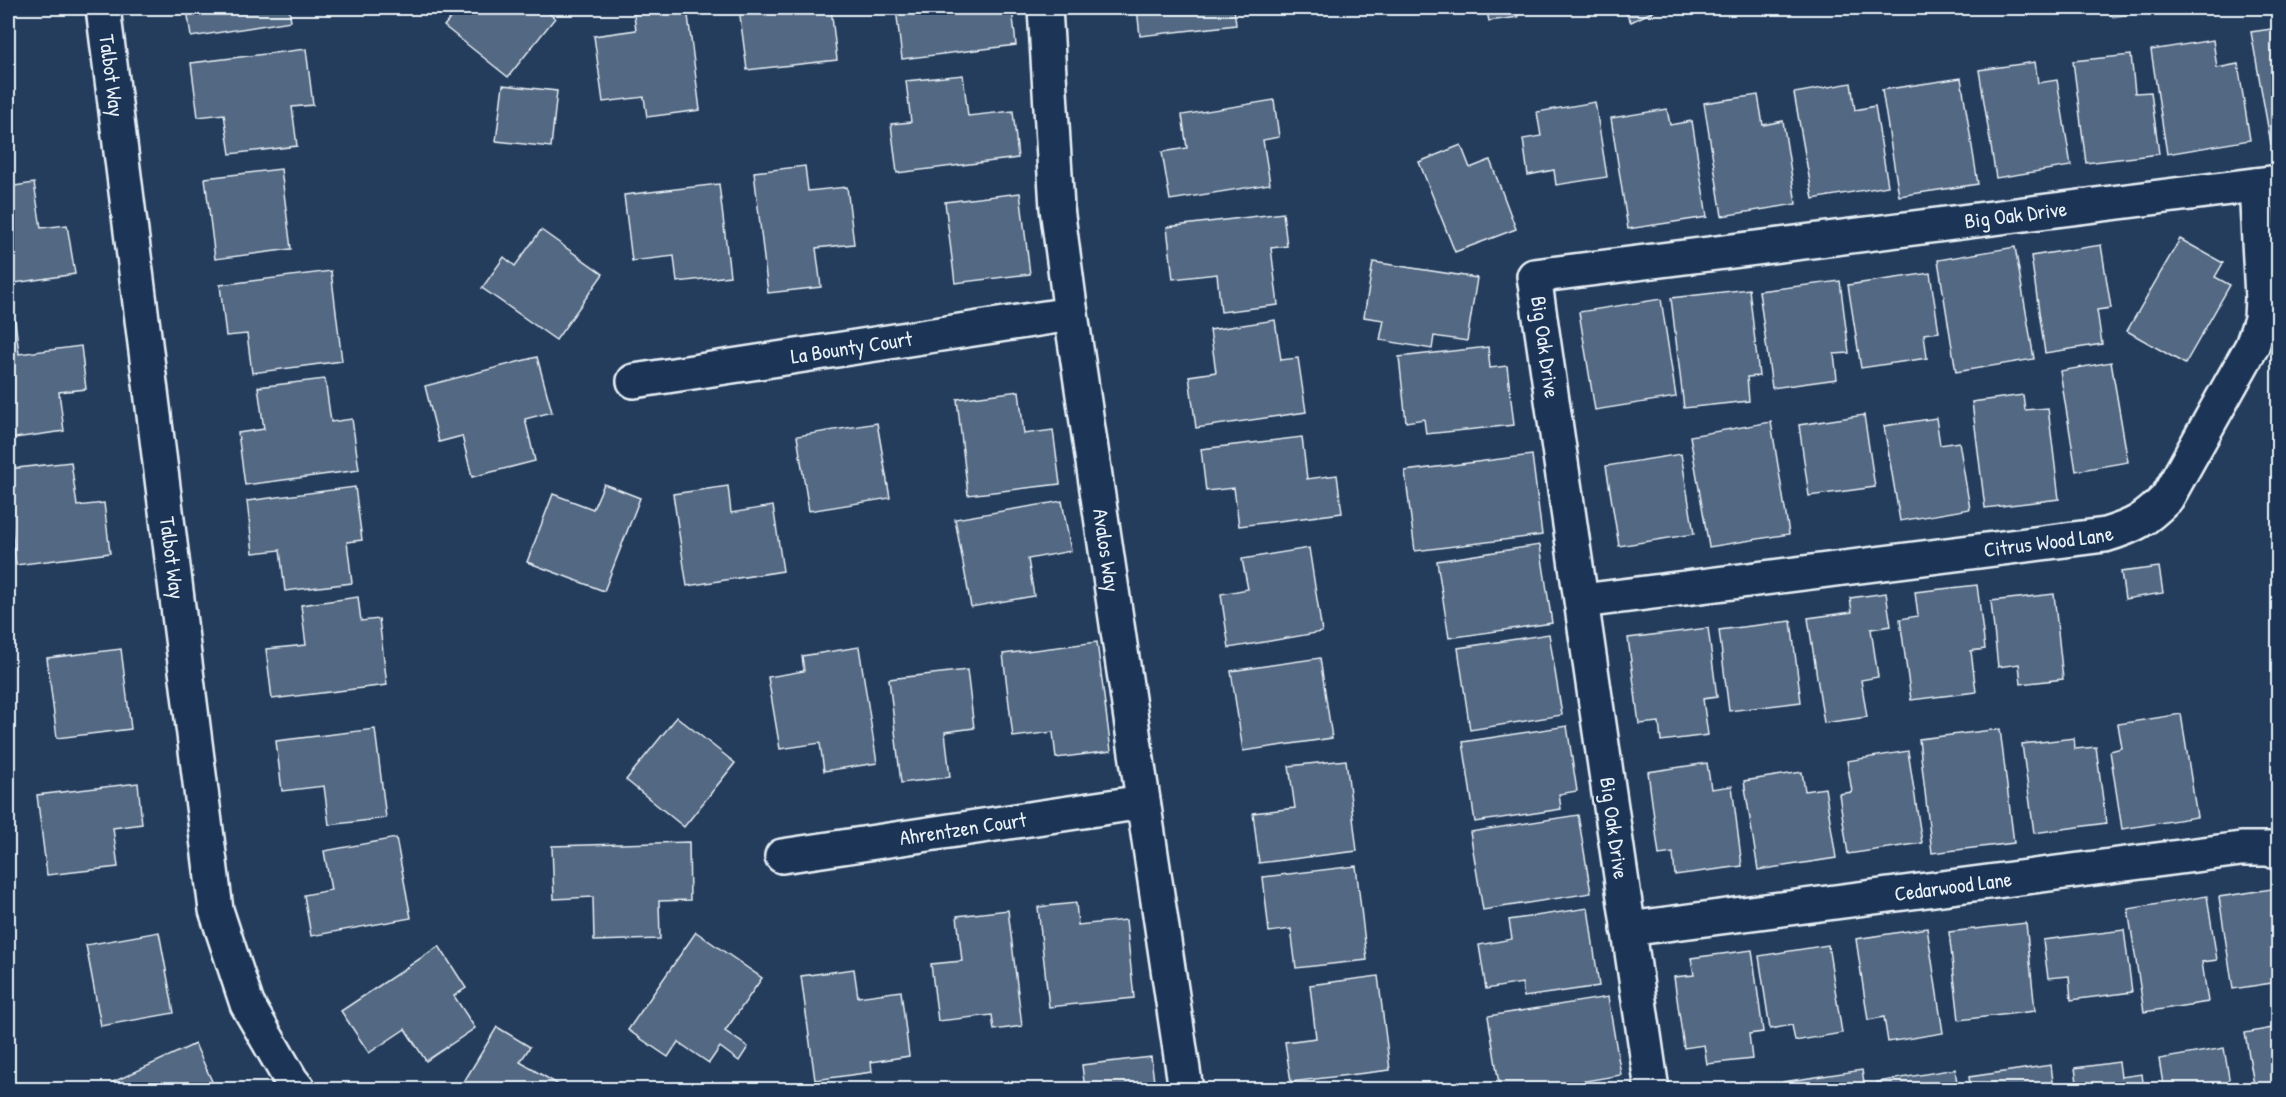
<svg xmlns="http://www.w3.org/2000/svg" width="2286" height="1097" font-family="'Patrick Hand',sans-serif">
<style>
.forest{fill:url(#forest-crowns);stroke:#93a2b5;stroke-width:1.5}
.building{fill:#536782;stroke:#e8f1f8;stroke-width:1.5}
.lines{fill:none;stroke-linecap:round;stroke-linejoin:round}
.street-casing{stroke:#e8f1f8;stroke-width:38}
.street{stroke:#1d3557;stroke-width:33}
.labels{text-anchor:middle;stroke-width:4.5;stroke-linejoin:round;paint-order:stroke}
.street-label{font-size:21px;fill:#e8f1f8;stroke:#1d3557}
</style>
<defs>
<pattern id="forest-crowns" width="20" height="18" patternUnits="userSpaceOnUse" patternTransform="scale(1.5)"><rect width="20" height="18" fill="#3e5472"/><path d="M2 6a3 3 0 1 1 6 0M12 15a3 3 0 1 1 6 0" fill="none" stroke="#5a6d87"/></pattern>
</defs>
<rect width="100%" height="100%" fill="#253d5d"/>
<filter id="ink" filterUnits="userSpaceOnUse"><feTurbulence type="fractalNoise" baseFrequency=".0167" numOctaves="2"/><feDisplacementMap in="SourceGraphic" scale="12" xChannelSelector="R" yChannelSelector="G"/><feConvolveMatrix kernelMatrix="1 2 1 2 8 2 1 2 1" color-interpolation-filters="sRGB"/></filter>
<g filter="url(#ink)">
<path class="forest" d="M2105,8H2169L2113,17Z"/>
<g class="building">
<path d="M187,8H289L291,21L191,37Z"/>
<path d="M459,8H542L555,18L508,77L444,26Z"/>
<path d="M633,8H687L700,110L647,117L644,97L603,102L594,36L636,30Z"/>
<path d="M739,8H831L837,60L747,70Z"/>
<path d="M896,8H1012L1016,45L902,59Z"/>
<path d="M1137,8H1234L1236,25L1140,36Z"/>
<path d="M1486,8H1517L1518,17L1489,21Z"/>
<path d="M1623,8H1660L1631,22Z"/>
<path d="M2278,28V142L2271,144L2251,32Z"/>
<path d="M2213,40L2217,68L2238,64L2250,140L2167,154L2151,50Z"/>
<path d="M306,49L313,105L292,107L297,146L230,154L224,114L198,117L191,63Z"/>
<path d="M2131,55L2135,93L2151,92L2159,154L2086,163L2073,61Z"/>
<path d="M2035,62L2038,83L2057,80L2071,166L1996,178L1979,70Z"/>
<path d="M963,75L968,116L1013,111L1018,158L897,173L891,124L911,122L906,81Z"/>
<path d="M1961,78L1978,184L1899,196L1882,90Z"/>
<path d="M1851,83L1855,110L1875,106L1888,186L1813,199L1794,93Z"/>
<path d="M503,85L557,91L551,147L496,141Z"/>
<path d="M1758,95L1763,125L1783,121L1796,204L1722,216L1704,103Z"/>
<path d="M1274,100L1279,137L1263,140L1270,184L1170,200L1162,152L1187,148L1182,115Z"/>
<path d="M1595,102L1607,177L1556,185L1554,170L1528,175L1523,139L1541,136L1537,112Z"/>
<path d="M1667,109L1670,125L1692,121L1707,217L1628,229L1611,118Z"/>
<path d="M1461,145L1470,168L1490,160L1516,229L1455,252L1419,162Z"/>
<path d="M805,166L808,191L847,187L854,244L816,248L821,287L768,293L754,172Z"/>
<path d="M281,169L291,249L215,259L205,178Z"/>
<path d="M34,183L41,228L67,225L75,274L8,284V187Z"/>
<path d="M719,184L730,276L677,282L674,256L632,261L624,195Z"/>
<path d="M1020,193L1030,274L955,283L945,202Z"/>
<path d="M1283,213L1287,246L1271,248L1278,305L1221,312L1217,274L1173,279L1167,227Z"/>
<path d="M541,230L603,274L556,340L482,288L504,257L515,266Z"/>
<path d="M2180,239L2223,263L2215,277L2230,285L2185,364L2127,331Z"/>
<path d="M2101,245L2111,308L2097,310L2102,344L2045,353L2031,256Z"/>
<path d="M2015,247L2034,359L1956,372L1938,260Z"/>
<path d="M1373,262L1477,278L1467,341L1434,336L1432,349L1380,340L1384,320L1364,317Z"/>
<path d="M331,271L342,361L252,373L247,334L226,336L220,285Z"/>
<path d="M1930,273L1939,332L1924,334L1927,358L1861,368L1848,285Z"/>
<path d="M1840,281L1849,353L1834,354L1837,379L1772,388L1759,291Z"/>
<path d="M1749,289L1759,376L1747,377L1749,401L1684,408L1671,298Z"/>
<path d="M1661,299L1676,397L1595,410L1579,312Z"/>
<path d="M15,320L19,354L81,346L86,389L59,392L64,431L8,439V321Z"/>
<path d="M1275,320L1281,360L1298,358L1306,412L1196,428L1189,376L1216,372L1210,330Z"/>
<path d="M1488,347L1490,368L1507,366L1514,425L1426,434L1424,419L1406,422L1399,357Z"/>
<path d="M537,357L552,412L525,419L535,461L472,477L462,436L439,442L425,386Z"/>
<path d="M2111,362L2128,462L2076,471L2060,371Z"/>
<path d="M325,379L331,422L352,419L359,470L245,485L238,433L264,429L258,387Z"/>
<path d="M1019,391L1024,434L1053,430L1060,484L968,495L957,399Z"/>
<path d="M2023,395L2025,410L2048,408L2059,499L1985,508L1972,402Z"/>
<path d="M1864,415L1875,487L1809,496L1799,425Z"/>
<path d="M1936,418L1940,445L1959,442L1970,509L1900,521L1884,426Z"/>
<path d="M1771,422L1789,534L1709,547L1690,436Z"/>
<path d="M877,423L890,498L809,511L797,436Z"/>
<path d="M1302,437L1307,479L1337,475L1342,513L1239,526L1234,488L1206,491L1201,449Z"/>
<path d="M1681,454L1694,534L1619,546L1606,466Z"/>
<path d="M1532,455L1542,535L1415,551L1405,471Z"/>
<path d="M71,462L77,506L104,503L110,553L16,565L8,496V469Z"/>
<path d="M604,484L640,498L604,591L527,562L553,494L593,509Z"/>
<path d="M728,486L731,513L773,506L783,571L687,586L673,494Z"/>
<path d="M355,487L362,540L347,542L352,583L285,591L280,550L253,553L247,501Z"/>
<path d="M1062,501L1071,551L1028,559L1034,596L971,607L955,519Z"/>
<path d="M1540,545L1552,623L1449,638L1437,561Z"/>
<path d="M1309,548L1322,632L1229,648L1221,594L1248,589L1242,559Z"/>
<path d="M2159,567L2163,593L2125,599L2121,572Z"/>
<path d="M1977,585L1985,649L1971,651L1976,692L1911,700L1900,619L1918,616L1915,592Z"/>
<path d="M1886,593L1891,626L1871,629L1878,677L1861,680L1867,717L1824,723L1808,618L1852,612L1850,598Z"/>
<path d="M2054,594L2063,679L2021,684L2019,664L1998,667L1991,601Z"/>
<path d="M358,597L361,621L379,619L387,685L272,699L266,649L306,645L301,605Z"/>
<path d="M1791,621L1801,702L1729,711L1719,630Z"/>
<path d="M1708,628L1717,697L1703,699L1708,735L1661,741L1659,722L1639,724L1628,638Z"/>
<path d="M1549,634L1562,715L1470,730L1458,648Z"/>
<path d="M1097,642L1111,751L1056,758L1053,732L1013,737L1003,654Z"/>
<path d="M859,647L877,763L824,771L820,743L780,749L768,677L804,671L802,656Z"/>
<path d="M121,649L131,729L57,738L47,658Z"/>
<path d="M1320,658L1332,738L1243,751L1231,671Z"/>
<path d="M967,670L974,728L945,732L950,777L901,783L889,679Z"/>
<path d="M2181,714L2197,817L2122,829L2110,751L2122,748L2118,724Z"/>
<path d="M677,717L735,763L684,827L626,780Z"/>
<path d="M1567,726L1577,791L1559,794L1561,809L1475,822L1463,742Z"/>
<path d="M375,729L386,818L329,825L324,786L282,791L276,741Z"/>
<path d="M2000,729L2014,843L1932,853L1919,739Z"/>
<path d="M2074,738L2075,749L2096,747L2106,823L2034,833L2022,744Z"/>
<path d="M1908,751L1922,843L1848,854L1839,794L1852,792L1847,761Z"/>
<path d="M1346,760L1357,851L1259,863L1253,813L1295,808L1289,766Z"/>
<path d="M1707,763L1711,789L1732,786L1742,866L1675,875L1673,853L1659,855L1648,772Z"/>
<path d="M1802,772L1805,791L1825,788L1836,858L1758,870L1744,781Z"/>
<path d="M138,783L142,824L113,828L118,867L47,875L37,795Z"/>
<path d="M1578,815L1591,893L1483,910L1470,832Z"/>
<path d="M396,838L411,918L311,936L304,895L331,890L324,851Z"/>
<path d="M689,842L690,900L659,901L660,939L594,941L593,897L554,899L552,846Z"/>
<path d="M1356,866L1367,960L1296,968L1291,929L1269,932L1263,877Z"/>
<path d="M2278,888V982L2233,989L2219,897Z"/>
<path d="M2207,896L2217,960L2202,962L2208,1002L2144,1012L2128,909Z"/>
<path d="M1076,903L1078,925L1126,920L1134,998L1049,1007L1038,907Z"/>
<path d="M1588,908L1599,986L1524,997L1522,983L1486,989L1479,945L1512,939L1509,920Z"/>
<path d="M1008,910L1022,1026L994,1030L992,1015L938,1021L931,964L962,961L957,916Z"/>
<path d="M2026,923L2035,1011L1959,1020L1949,932Z"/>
<path d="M1927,928L1943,1033L1888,1042L1884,1017L1868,1020L1856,939Z"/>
<path d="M2124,930L2132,992L2071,1000L2069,976L2048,978L2043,940Z"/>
<path d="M159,932L174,1013L101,1026L86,945Z"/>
<path d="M696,932L762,978L725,1031L748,1047L739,1061L720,1047L709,1063L678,1042L668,1057L628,1030Z"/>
<path d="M1828,945L1842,1033L1795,1041L1792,1025L1770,1029L1759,956Z"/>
<path d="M439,946L466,988L454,996L475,1028L426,1061L405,1029L369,1053L341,1011Z"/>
<path d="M1752,950L1763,1032L1749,1034L1752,1059L1707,1064L1704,1045L1684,1048L1674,977L1694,975L1691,958Z"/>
<path d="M854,969L858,997L901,991L909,1056L871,1062L872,1072L815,1080L801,976Z"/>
<path d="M1378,976L1390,1070L1291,1082L1285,1042L1316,1038L1310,985Z"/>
<path d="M1608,997L1621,1075L1533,1090H1500L1488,1016Z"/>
<path d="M497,1027L530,1047L520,1062L559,1085L556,1090H459Z"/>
<path d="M2278,1027V1090H2255L2245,1033Z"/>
<path d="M195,1044L216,1090H117L113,1082Z"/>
<path d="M2224,1048L2231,1090H2164L2159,1059Z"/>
<path d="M1151,1057L1155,1090H1085L1082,1065Z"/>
<path d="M2119,1062L2121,1077L2142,1074L2144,1090H2071L2078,1089L2075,1068Z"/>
<path d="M2051,1065L2054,1090H1971L1969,1077Z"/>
<path d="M1955,1069L1958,1090H1878L1877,1082Z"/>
<path d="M1862,1070L1865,1090H1784L1783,1082Z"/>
</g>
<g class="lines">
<g class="street-casing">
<g id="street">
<path id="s1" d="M103,8L216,910L247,1004L291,1080L299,1090"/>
<path id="s2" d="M1045,8L1057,208L1071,314L1186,1090"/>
<path id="s3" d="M634,381L1071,314"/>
<path id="s4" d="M1582,601L2105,535C2135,526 2145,520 2167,498L2252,346L2261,319L2262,297L2256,185"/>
<path id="s5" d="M782,856L1143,802"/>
<path id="s6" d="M1628,929L2241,849H2270L2278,853"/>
<path id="s7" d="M1652,1090L1534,276L2278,182"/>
</g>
</g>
<use href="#street" class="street"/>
</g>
</g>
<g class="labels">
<g class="street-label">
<text dy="7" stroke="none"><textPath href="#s1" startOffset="68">Talbot Way</textPath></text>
<text dy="7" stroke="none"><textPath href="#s7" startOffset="1308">Big Oak Drive</textPath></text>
<text dy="7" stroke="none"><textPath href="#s3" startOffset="220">La Bounty Court</textPath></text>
<text transform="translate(1545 347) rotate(82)" y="7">Big Oak Drive</text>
<text dy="7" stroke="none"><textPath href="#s4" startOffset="470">Citrus Wood Lane</textPath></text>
<text dy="7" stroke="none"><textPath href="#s2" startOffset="546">Avalos Way</textPath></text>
<text dy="7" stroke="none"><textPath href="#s1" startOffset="554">Talbot Way</textPath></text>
<text transform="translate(1614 828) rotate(82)" y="7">Big Oak Drive</text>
<text dy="7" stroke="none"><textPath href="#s5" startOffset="183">Ahrentzen Court</textPath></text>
<text dy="7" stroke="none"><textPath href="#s6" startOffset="328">Cedarwood Lane</textPath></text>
</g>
</g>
<rect width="2286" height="1097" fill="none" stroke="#1d3557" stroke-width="30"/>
<rect x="15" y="15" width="2256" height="1067" fill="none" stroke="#e8f1f8" stroke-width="2" filter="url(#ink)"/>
</svg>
